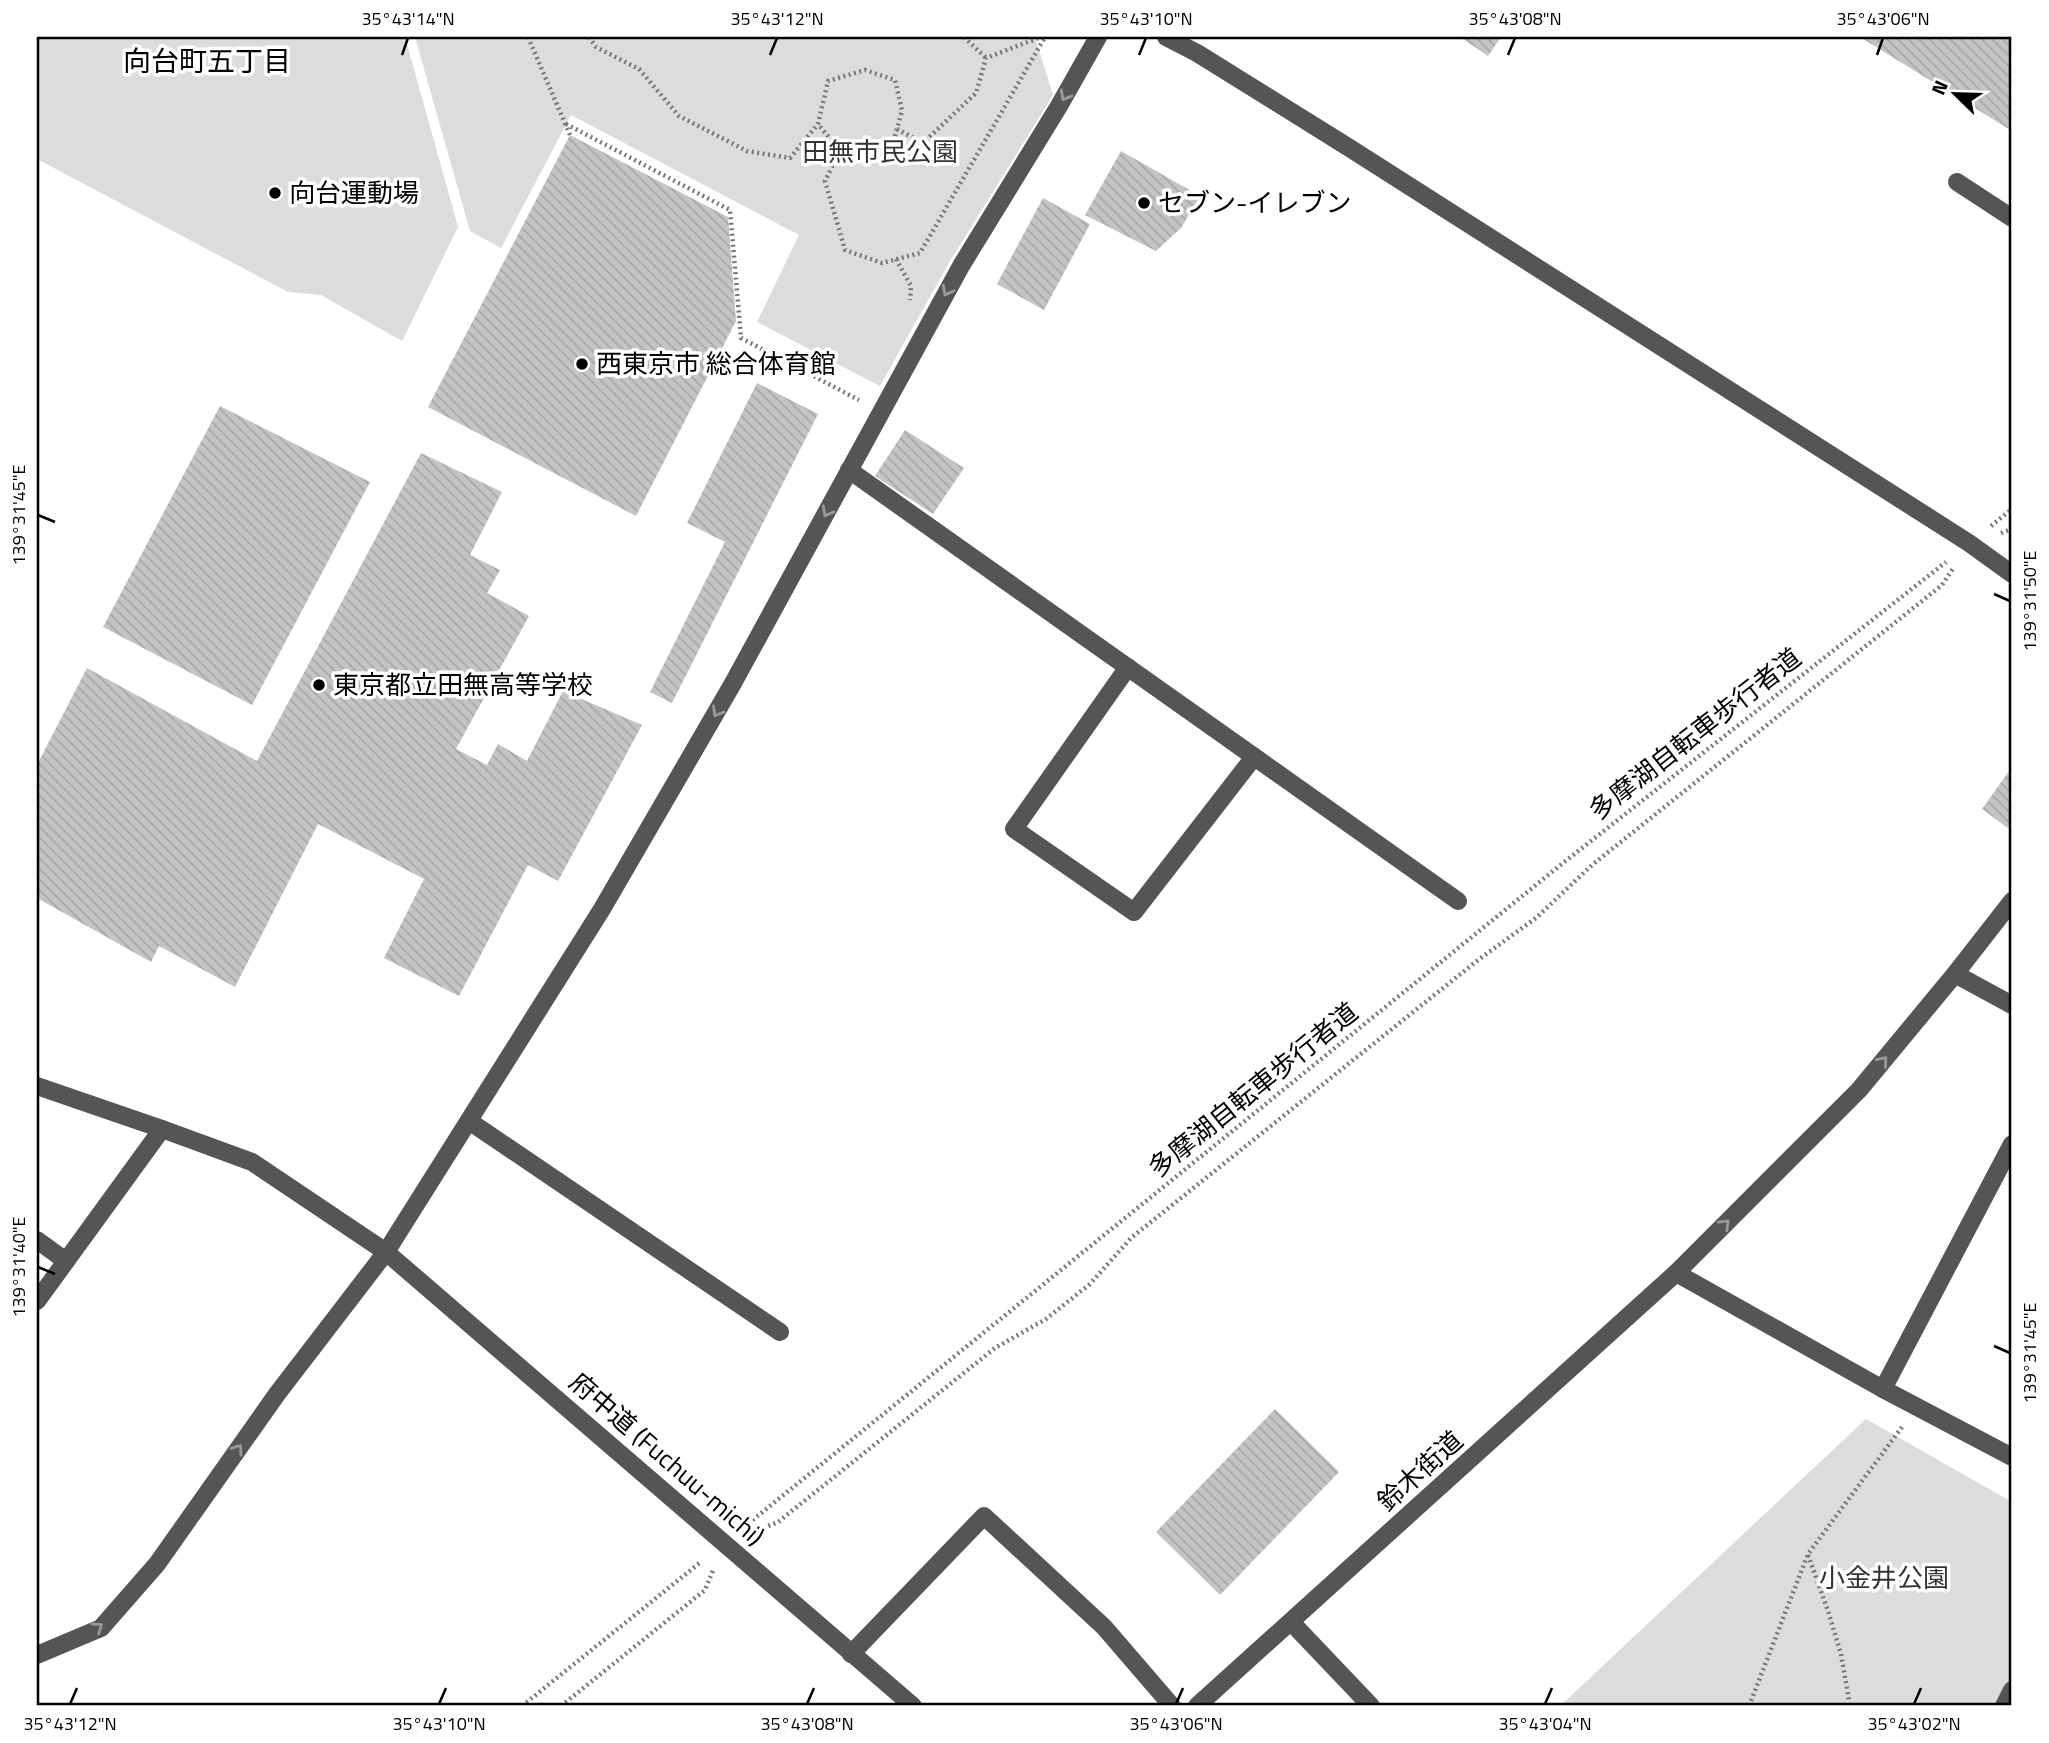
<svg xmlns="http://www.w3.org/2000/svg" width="2049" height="1743" font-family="'Titillium Web','Noto Sans JP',sans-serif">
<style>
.park{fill:#dcdcdc}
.building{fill:url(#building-back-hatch)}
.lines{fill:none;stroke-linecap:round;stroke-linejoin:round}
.path{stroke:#777;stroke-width:4.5;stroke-dasharray:2 3.5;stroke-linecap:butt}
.minor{stroke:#555;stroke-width:18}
.oneway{stroke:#999}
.ticks{fill:none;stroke:#000;stroke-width:2.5}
.poi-dot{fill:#000;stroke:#fff;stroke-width:2.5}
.labels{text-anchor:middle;stroke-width:7;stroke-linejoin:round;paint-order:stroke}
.park-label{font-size:26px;fill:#333;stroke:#fff}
.poi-label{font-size:26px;fill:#000;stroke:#fff;text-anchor:start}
.street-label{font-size:26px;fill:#000;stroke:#fff}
.neighbourhood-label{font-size:28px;fill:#000;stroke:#fff}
.neatline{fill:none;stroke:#000;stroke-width:2.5}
.ticks-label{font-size:18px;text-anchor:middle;fill:#000}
</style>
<defs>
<pattern id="building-back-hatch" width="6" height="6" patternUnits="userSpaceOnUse" patternTransform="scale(1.75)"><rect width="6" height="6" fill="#c4c4c4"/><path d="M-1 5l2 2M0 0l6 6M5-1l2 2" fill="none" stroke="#a7a7a7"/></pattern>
</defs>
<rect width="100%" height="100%" fill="#fff"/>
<g class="park">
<path d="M37,37H405L458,227L402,341L321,295L288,292L37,159Z"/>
<path d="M415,37H1035L1053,95L950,261L880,386L757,322L799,235L571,115L501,248L470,231Z"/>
<path d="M1866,1419L2012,1502V1706H1560Z"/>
</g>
<g class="building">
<path d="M1460,37H1501L1488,56Z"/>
<path d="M1860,37H2012V131Z"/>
<path d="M570,135L728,217L736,321L636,516L428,407Z"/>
<path d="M1121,151L1200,196L1181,228L1156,251L1085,215Z"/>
<path d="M1043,198L1090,224L1044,310L997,284Z"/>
<path d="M757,383L818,414L672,703L650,692L725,542L687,523Z"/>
<path d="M220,406L370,482L252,705L103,627Z"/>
<path d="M905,430L964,468L933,514L875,476Z"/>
<path d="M421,453L502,492L470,555L500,570L487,593L529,616L456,749L487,765L498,744L527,761L563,691L642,725L558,881L528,865L459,996L384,958L424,879L318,824L235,987L159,946L151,962L37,898V765L87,668L257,761Z"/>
<path d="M2012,767V831L1982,809Z"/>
<path d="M1275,1409L1339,1472L1220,1595L1156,1532Z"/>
</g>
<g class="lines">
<g class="path">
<path d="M528,37L570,135"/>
<path d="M589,37L596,47L639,69L679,116L747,151L790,158L818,124L828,81L865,70L895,80L902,111L894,139L864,156L840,151L818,124"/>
<path d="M964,37L986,58"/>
<path d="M566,124L730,210L741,338L859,400"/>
<path d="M897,129L923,143L976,93L986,58L1041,37"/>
<path d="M840,151L825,181L845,250L882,263L920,253L1045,37"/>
<path d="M896,259L911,286L910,300"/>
<path d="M1991,526L2012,509"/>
<path d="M2001,533L2012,529"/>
<path d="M744,1527L1563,863L1946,562"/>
<path d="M753,1532L778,1522L995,1348L1046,1319L1090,1284L1131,1238L1478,960L1536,918L1592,865L1942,585L1954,567"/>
<path d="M1808,1555L1828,1611L1841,1654L1850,1706"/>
<path d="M522,1706L702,1561"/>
<path d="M561,1706L705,1590L714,1568"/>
<path d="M1749,1706L1808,1554L1902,1427"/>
</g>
<g class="minor">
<path d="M1166,37L1197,53L1348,147L1969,543L2012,574"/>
<path d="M1957,182L2012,218"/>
<path d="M849,470L1458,901"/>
<path d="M1128,667L1014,829L1134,912L1254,757"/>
<path d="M1955,974L2012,1005"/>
<path d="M37,1086L162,1129L252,1162L386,1252L913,1706"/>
<path d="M469,1121L780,1332"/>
<path d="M37,1240L66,1261"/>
<path d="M1676,1273L1883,1389L2012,1457"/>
<path d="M37,1301L162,1129"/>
<path d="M1883,1389L2012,1144"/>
<path d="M1292,1623L1371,1706"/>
<path d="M851,1654L984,1516L1104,1627L1172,1706"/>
<path d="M37,1655L101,1628L157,1564L277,1394L386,1252L602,909L732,685L961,266L1059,106L1098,37"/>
<path d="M1197,1706L1676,1273L1859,1090L1955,974L2012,901"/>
<path d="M2004,1706L2012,1690"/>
</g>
</g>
<defs><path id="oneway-chevron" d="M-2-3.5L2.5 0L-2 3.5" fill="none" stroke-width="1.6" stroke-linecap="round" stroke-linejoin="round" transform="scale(1.75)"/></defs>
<g class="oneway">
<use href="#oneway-chevron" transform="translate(1065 96) rotate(119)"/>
<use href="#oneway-chevron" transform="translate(947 291) rotate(118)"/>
<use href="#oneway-chevron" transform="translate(827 512) rotate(119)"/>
<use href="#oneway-chevron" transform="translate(717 712) rotate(120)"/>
<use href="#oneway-chevron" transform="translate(1883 1061) rotate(-50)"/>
<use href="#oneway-chevron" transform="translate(1725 1224) rotate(-45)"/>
<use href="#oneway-chevron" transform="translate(238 1449) rotate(-55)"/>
<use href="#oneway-chevron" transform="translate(98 1627) rotate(-34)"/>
</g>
<path class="ticks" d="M402,55L408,38M770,55L777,38M1139,55L1146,38M1508,55L1515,38M1877,55L1883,38M38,515L55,522M1994,594L2010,601M38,1267L55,1274M1994,1346L2010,1353M70,1704L77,1688M439,1704L446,1688M807,1704L814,1688M1176,1704L1183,1688M1545,1704L1552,1688M1914,1704L1921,1688"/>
<g class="poi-dot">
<circle cx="275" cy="193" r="7"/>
<circle cx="1144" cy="203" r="7"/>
<circle cx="582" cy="364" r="7"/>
<circle cx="319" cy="685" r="7"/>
</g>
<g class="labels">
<g class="park-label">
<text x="880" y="161">田無市民公園</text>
<text x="1884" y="1587">小金井公園</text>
</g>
<g class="poi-label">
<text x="289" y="202">向台運動場</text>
<text x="1158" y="212">セブン-イレブン</text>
<text x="596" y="373">西東京市 総合体育館</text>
<text x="333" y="694">東京都立田無高等学校</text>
</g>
<g class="street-label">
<text transform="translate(1695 734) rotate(-38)" y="9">多摩湖自転車歩行者道</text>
<text transform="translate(1253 1090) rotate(-39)" y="9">多摩湖自転車歩行者道</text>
<text transform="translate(667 1459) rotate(41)" y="9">府中道 (Fuchuu-michi)</text>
<text transform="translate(1420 1471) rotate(-42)" y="9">鈴木街道</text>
</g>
<g class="neighbourhood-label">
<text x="207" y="71">向台町五丁目</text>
</g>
</g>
<rect width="2049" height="1743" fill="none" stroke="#ffffff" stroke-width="77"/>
<g transform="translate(1955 94) rotate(293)" stroke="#ffffff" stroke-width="5" paint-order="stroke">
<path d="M0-5L12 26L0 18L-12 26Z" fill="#000000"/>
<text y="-10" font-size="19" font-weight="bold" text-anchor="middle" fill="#000000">N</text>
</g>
<rect x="38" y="38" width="1972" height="1666" class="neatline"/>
<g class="ticks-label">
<text x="408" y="25">35°43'14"N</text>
<text x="777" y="25">35°43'12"N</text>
<text x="1146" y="25">35°43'10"N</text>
<text x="1515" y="25">35°43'08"N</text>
<text x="1883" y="25">35°43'06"N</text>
<text transform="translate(19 515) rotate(-90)" y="6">139°31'45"E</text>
<text transform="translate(2030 601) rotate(-90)" y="6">139°31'50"E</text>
<text transform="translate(19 1267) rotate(-90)" y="6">139°31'40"E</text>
<text transform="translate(2030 1353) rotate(-90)" y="6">139°31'45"E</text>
<text x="70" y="1730">35°43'12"N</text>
<text x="439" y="1730">35°43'10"N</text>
<text x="807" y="1730">35°43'08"N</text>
<text x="1176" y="1730">35°43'06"N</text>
<text x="1545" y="1730">35°43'04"N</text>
<text x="1914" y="1730">35°43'02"N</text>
</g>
</svg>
